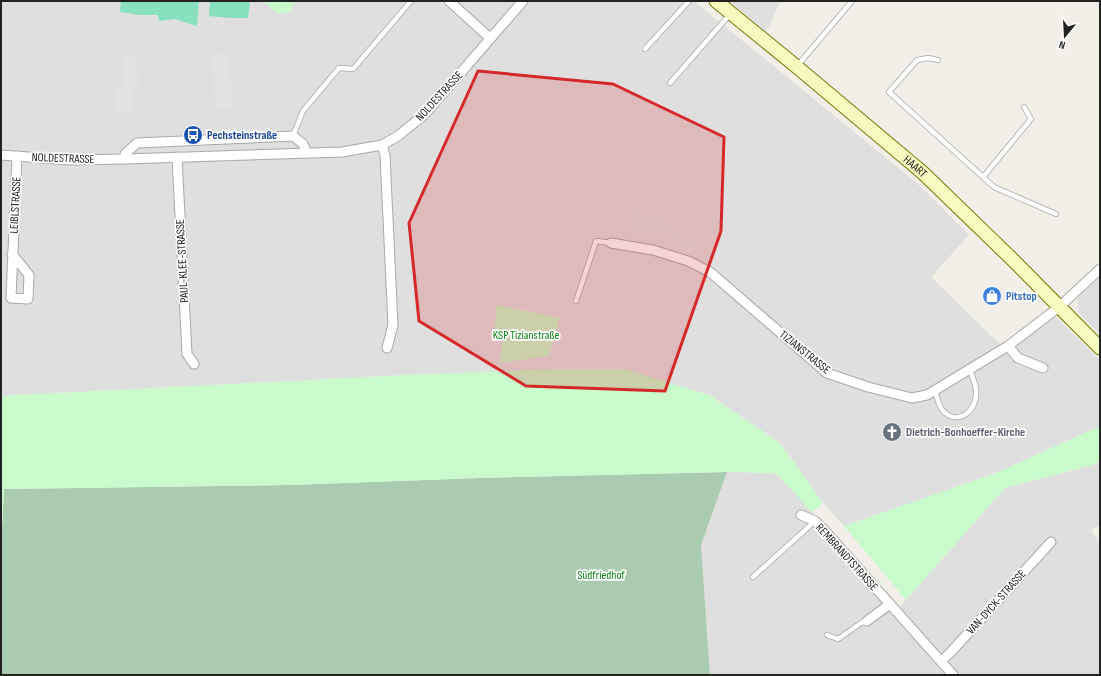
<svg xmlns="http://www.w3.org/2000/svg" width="1101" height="676" font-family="'Sofia Sans Condensed',sans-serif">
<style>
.residential{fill:#e0dfdf}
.cemetery{fill:#aacbaf}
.park{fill:#c8facc}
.pitch{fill:#88e0be}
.parking{fill:#e2e2e2}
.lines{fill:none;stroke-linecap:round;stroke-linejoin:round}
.lane-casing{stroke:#a9a9a9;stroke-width:6}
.street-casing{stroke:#a9a9a9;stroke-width:11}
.secondary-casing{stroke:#707d05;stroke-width:15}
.lane{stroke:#fff;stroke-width:4.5}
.street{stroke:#fff;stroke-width:9}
.secondary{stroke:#f7fabf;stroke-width:13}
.marked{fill:#d62828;fill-opacity:0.2;stroke:#d62828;stroke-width:3;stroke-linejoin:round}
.labels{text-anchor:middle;stroke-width:3.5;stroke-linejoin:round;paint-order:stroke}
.street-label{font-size:12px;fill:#222;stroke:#fff}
.transit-label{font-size:12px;font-weight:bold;fill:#164399;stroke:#fff;text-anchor:start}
.shop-label{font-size:12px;font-weight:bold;fill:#366cbe;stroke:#fff;text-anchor:start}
.park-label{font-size:12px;fill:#0c8416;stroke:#fff}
.worship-label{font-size:12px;font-weight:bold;fill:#5b616d;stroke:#fff;text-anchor:start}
</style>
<rect width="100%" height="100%" fill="#f2efe9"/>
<g class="residential">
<path d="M1,1H694L919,185L969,235L931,277L1007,351L1056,317L1100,360V426L996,473L844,526L823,503L780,443L709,395L406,375L1,396Z"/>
<path d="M729,1H780L771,23L765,31Z"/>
<path d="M1100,277V335L1078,312L1077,298Z"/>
<path d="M1100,461V525L1091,530L1100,544V675H710L701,545L727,472L776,473L812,512L825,531L896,611L1005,488L1092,465Z"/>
</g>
<path class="cemetery" d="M727,472L701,545L710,675H1V544L4,489L290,485L479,478Z"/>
<g class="park">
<path d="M265,1H294L291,11L278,14L264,2Z"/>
<path d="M497,305L560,318L549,356L499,363L503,338L494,334Z"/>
<path d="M554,369H624L709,395L780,443L823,503L812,512L776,473L727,472L479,478L290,485L4,489L1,544V396L406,375Z"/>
<path d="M1100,426V461L1092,465L1005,488L906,600L844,526L996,473Z"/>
</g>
<g class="pitch">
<path d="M121,1H199L197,26L175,19L159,21L158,15H140L120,12Z"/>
<path d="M210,1H250L248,18H230L209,16Z"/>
</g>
<g class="parking">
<path d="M229,53L231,108L215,109L212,54Z"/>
<path d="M137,56L139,88L132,89L133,111H129V113H117L116,87L123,86L122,57Z"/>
<path d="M631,205L668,217L703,249L699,253L685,252L664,235L660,242L622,229Z"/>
</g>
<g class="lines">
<g class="lane-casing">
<g id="lane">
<path d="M645,49L689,1"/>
<path d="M938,60L928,58L917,60L889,92L994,187L1056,214"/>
<path d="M798,65L852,1"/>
<path d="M670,83L731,13"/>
<path d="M293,136L303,111L339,68L353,69L411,1"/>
<path d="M984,176L1031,119L1024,107"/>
<path d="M576,301L596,241L611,243"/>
<path d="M935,390C937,397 938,405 943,411C959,427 978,409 976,391C976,384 972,376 970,370"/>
<path d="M753,577L815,521"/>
<path d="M827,635L838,639L861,623L867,621"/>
</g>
</g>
<g class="street-casing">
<g id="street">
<path d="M449,1L490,38"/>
<path d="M382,145L385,155L393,325L387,348"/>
<path d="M1,155L70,160L125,159L342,152L382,145L398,136L425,114L523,1"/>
<path d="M177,157L187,354L194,364"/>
<path d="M125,159V154L137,143L293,136L303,144L307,153"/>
<path d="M611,243L653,250L688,261L710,272L827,373L868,387L912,398L927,395L1008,346L1059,307L1100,269"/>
<path d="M12,254L29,275L28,299L11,298L17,156"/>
<path d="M1008,346L1018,358L1043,368"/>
<path d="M801,515L815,521L825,531L953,675"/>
<path d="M867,621L890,604"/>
<path d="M941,661L950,653L1051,542"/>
</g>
</g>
<g class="secondary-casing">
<g id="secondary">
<path id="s1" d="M716,1L797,67L922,172L1014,261L1100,348"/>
</g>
</g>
<use href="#lane" class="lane"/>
<use href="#street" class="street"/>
<use href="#secondary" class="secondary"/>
</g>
<path class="marked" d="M478,71L613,84L724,137L721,231L665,391L526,386L419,321L409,223Z"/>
<defs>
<g id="bus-disc" transform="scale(1)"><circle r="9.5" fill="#1a4fb4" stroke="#fff"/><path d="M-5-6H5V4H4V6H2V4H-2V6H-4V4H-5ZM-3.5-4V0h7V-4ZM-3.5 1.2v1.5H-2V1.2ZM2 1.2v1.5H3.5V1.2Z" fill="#fff"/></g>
<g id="shop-disc" transform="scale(1)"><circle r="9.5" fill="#3f7fe0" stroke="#fff"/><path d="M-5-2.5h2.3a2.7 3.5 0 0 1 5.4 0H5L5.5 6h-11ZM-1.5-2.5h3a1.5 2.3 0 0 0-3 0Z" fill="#fff"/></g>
<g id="church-disc" transform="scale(1)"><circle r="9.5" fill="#6b7280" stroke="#fff"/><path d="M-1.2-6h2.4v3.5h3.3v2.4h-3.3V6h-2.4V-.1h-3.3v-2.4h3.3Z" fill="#fff"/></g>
</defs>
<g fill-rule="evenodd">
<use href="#bus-disc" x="193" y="135"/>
<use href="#shop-disc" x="992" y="296"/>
<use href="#church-disc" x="892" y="432"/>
</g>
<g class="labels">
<g class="street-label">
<text transform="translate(439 96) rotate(-47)" y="4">NOLDESTRASSE</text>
<text transform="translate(63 158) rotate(2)" y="4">NOLDESTRASSE</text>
<text dy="4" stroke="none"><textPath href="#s1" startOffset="259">HAART</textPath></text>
<text transform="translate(15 205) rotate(-87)" y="4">LEIBLSTRASSE</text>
<text transform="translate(182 261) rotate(-93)" y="4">PAUL-KLEE-STRASSE</text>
<text transform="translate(805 352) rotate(39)" y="4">TIZIANSTRASSE</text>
<text transform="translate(847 557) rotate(48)" y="4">REMBRANDTSTRASSE</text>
<text transform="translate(996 602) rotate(-48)" y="4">VAN-DYCK-STRASSE</text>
</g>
<g class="transit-label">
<text x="207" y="139">Pechsteinstraße</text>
</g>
<g class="shop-label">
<text x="1006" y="300">Pitstop</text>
</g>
<g class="park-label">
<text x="526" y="339">KSP Tizianstraße</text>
<text x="601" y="579">Südfriedhof</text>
</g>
<g class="worship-label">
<text x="906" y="436">Dietrich-Bonhoeffer-Kirche</text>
</g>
</g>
<rect width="1101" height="676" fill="none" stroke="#222222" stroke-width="4"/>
<g transform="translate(1065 36) rotate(198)" stroke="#ffffff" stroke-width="3" paint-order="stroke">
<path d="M0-3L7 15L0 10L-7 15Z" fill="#222222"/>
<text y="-6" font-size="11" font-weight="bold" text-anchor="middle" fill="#222222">N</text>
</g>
</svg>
